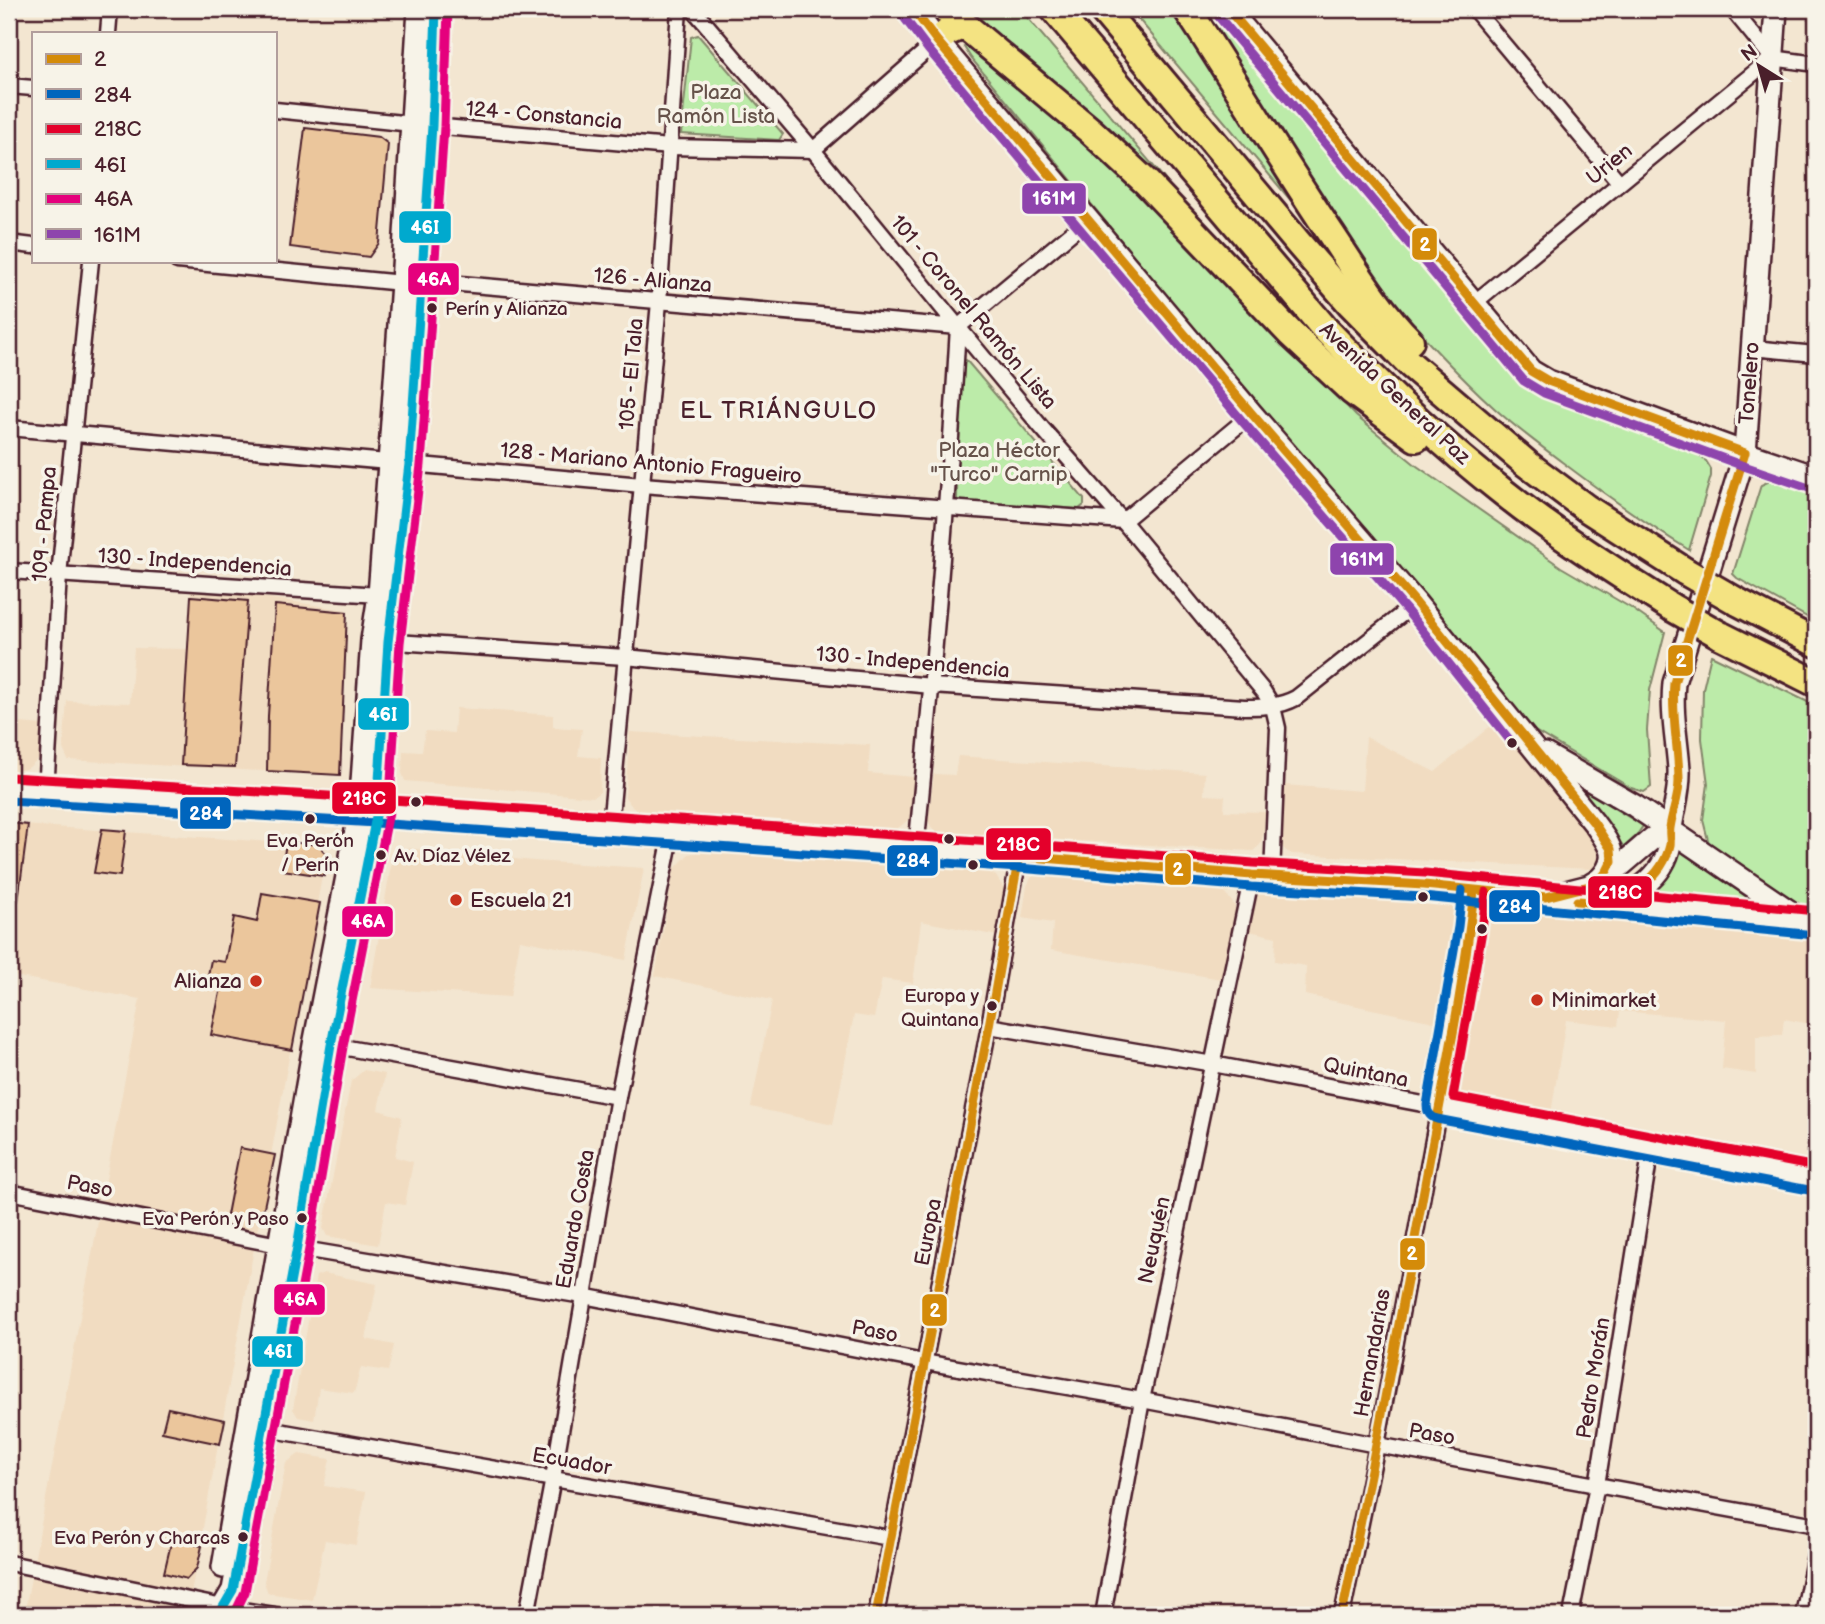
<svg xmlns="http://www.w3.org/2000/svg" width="1825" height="1624" font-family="'Balsamiq Sans',sans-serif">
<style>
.built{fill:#f1dcc1}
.green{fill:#bceba9;stroke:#83856a;stroke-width:2}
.building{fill:#ebc69c;stroke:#4a1f2b;stroke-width:2}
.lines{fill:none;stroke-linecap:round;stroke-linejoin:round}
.street-casing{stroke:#4a1f2b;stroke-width:19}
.secondary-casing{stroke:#4a1f2b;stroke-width:26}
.highway-casing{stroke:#4a1f2b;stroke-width:32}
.street{stroke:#f7f3e8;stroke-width:14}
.secondary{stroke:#f7f3e8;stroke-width:21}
.highway{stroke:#f4e382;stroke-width:26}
.highway-bridge-casing{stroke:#4a1f2b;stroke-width:32;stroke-linecap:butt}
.highway-bridge{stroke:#f4e382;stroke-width:26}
.bus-1-casing{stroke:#f7f3e8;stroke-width:14}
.bus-2-casing{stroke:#f7f3e8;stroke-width:14}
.bus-3-casing{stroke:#f7f3e8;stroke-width:14}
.bus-4-casing{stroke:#f7f3e8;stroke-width:14}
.bus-5-casing{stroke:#f7f3e8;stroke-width:14}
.bus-6-casing{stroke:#f7f3e8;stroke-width:14}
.bus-1{stroke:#d48b09;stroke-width:9}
.bus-2{stroke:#0065bd;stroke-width:9}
.bus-3{stroke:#e4002b;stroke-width:9}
.bus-4{stroke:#00a9ce;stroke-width:9}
.bus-5{stroke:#e5007d;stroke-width:9}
.bus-6{stroke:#8e44ad;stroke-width:9}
.bus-dot{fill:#4a1f2b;stroke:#f7f3e8;stroke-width:2.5}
.poi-dot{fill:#c8321e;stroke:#f7f3e8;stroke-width:2.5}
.labels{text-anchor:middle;stroke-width:7;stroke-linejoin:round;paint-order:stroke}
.bus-label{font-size:19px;fill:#4a1f2b;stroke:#f7f3e8;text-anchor:end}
.park-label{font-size:21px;fill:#66524a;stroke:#f7f3e8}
.street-label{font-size:21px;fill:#4a1f2b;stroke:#f7f3e8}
.poi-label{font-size:21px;fill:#4a1f2b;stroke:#f7f3e8;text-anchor:start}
.quarter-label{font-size:24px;letter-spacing:2px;fill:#4a1f2b;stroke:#f7f3e8}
.line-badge{stroke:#f7f3e8;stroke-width:2.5}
.badge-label{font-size:19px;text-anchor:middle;font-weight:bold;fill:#fff}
</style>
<rect width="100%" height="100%" fill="#f3e6d1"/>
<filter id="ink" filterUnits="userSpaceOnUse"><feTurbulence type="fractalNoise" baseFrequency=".0143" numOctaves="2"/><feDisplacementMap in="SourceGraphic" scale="14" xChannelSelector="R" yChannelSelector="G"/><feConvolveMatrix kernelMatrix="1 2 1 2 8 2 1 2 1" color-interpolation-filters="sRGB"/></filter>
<g filter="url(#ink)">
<g class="built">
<path d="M191,586L346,610L341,767L332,775L68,760L63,749L67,701L130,703L134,648L187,649Z"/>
<path d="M456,708L553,715V727L582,729L578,756L601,758L600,792L593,797L405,781L402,773L403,751L422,752L425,731L454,733Z"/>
<path d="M1499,719L1601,845L1603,857L1598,865L1592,869L1292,854L1285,850L1280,843L1284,785L1362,791L1366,737L1435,772Z"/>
<path d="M9,722L42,725L39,758L28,768L18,771H9Z"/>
<path d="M630,732L870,745L868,773L914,777L913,810L909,819L896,830L641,811L633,808L625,797Z"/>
<path d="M958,756L1205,773L1204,795L1225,796L1224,811L1266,812L1263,836L1260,845L1253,851L940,833L932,828L928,820L934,774L955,775Z"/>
<path d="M9,824L315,845L325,860L187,1615H24L140,999L9,975Z"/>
<path d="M394,847L534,861L644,868L626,960L520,940L510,997L370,988Z"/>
<path d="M701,851L989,872L996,876L1005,890L998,936L921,921L913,983L882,979L874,1018L854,1015L833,1125L751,1107L772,1000L655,976L674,869L689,854Z"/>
<path d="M1036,874L1218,890L1225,893L1233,903L1238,915L1227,980L1051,950L1053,923L1022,918L1027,886L1031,878Z"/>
<path d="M1263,893L1448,904L1455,906L1460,910L1462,916L1448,1025L1305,995L1306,966L1275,961L1276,937L1245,930L1253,897Z"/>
<path d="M1491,910L1816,936V1025L1784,1019L1782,1035L1756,1036V1074L1722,1069L1726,1020L1620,1011L1618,1026L1566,1020L1550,1120L1468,1107L1459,1104L1453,1097L1450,1088L1451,1077L1478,921L1481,915Z"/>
<path d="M364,1070L385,1074L378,1110L402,1117L395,1157L413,1162L405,1205L386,1202L378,1245L327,1236L323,1228L351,1081Z"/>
<path d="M324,1273L377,1284L366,1339L394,1345L388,1371L361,1367L354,1393L319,1388L314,1420L298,1417L293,1409L316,1276Z"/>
<path d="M299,1454L330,1459L324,1486L366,1492L356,1545L325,1540L312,1600L268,1593L264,1582L286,1463Z"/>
</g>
<g class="green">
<path d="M957,9H1020L1163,177L1177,196Z"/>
<path d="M1130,9H1176L1303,215Z"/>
<path d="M1198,9H1215L1523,378L1532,385L1547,391L1634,425L1695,453L1706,461L1711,469V476L1689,550C1645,523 1603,493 1562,462C1537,443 1513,426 1491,405C1454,371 1420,334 1387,297Z"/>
<path d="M698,35L783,134L779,140L681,134L691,37Z"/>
<path d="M971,45L1146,194L1356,416L1417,466L1561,567L1631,608L1665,632L1650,690L1647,730L1651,787L1644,792L1631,788L1535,731L1503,698L1287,442L971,58L964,47Z"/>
<path d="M966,360L1084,499V505L1079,509L957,501L958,367L962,361Z"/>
<path d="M1772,480L1793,487L1795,480L1816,487V622L1737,578L1733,574L1761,485Z"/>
<path d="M1711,655L1816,706V912H1812L1710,848L1703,820L1708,784L1702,739L1703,689Z"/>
<path d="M1570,781L1643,826L1636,836L1624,847Z"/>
<path d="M1675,845L1781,914L1633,900Z"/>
</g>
<g class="building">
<path d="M305,128L379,137L388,144L379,243L369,257L290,247Z"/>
<path d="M191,596L248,601L235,767L181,765Z"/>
<path d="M275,605L347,612L340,775L267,771L268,716Z"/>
<path d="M9,823L28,825L18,901L9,900Z"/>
<path d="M102,829L126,831L120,876L94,873Z"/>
<path d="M286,842L322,845V849L327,855L324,876L282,870Z"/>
<path d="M262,893L320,903L292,1050L211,1035L221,988L206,985L211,960L225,962L234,917L257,922Z"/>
<path d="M240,1148L275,1155L264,1207L260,1215L250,1219L227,1215Z"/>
<path d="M168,1408L225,1420L220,1444L162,1432Z"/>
<path d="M172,1539L202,1546L197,1568L187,1579L164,1573Z"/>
</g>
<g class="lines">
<g class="street-casing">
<g id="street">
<path d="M693,9L813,150L958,327L1042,428L1123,521L1264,692L1273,707L1278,728L1272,876"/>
<path d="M1474,9L1619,182"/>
<path d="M1732,9L1772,58L1816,64"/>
<path d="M108,33L110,9"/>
<path d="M9,86L33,88"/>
<path d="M275,110L432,126L670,147L813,150L937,41"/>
<path d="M9,243L33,246"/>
<path d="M177,261L402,283L421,284L438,282L958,327L1088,219"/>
<path d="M1474,303L1772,58"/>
<path d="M1752,348L1816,354"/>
<path d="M9,428L642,485L1123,521L1252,414"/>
<path d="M9,571L379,595"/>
<path d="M381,641L625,657L932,686L1244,707C1263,707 1279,707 1296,698L1416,603"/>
<path d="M46,791L59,575L91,261"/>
<path d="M610,827L659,302L679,9"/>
<path d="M916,850C933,676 948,502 958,327"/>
<path d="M989,1026L1213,1064L1816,1179"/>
<path d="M322,1045H331L618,1097"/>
<path d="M9,1192L279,1245L583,1296L924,1362L1142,1400L1377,1445L1816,1525"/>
<path d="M256,1427L890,1538"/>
<path d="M9,1563L223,1607L274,1615"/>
<path d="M527,1615L553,1478L618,1097L672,832"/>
<path d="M876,1615L989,1026L1019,856"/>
<path d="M1103,1615L1142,1400L1252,875"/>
<path d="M1342,1615L1377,1445L1439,1107L1470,929L1474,891"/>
<path d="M1571,1615L1597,1485L1651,1148"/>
<path d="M1803,1615L1816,1549"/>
</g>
</g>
<g class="secondary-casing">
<g id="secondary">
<path d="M913,9L937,41L1252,414L1416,603L1594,823C1609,844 1621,857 1600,879"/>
<path d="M1228,9L1531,371L1548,381L1745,453L1816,477"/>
<path d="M1545,754L1635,806L1805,922"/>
<path d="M9,789L377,811L418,815L610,827L976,854L1019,856L1252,875L1424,885L1546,897L1589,886L1618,868L1653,838L1670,830"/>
<path d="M1562,899C1574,900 1588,904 1600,903C1631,900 1664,877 1670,844C1671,839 1670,833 1671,828C1674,807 1680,791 1679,769C1677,740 1671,713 1674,683L1745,453L1776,9"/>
<path d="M1609,904L1804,922"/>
<path d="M223,1567L314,1045L360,810L372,640L379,595L389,463L402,283L419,9"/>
<path d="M221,1615L223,1607L233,1590L297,1247L331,1045L377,811L388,642L409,464L432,126L436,9"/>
</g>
</g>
<g class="highway-casing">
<g id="highway">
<path d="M945,9L1092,132L1147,183L1291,334L1352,391L1416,438"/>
<path d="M1054,9L1325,329C1381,387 1440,443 1503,492C1556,534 1614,571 1671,607"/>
<path d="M1102,9L1299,244L1351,304L1411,365L1527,464L1586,508L1686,572"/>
<path d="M1187,9C1236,83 1281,160 1331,234C1355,270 1379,310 1410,341"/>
<path d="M937,41L948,32L964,25"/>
<path d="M1738,602L1816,643"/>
<path d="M1720,635L1816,683"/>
</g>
</g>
<use href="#street" class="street"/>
<use href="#secondary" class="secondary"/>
<use href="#highway" class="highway"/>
<g class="highway-bridge-casing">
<g id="highway-bridge">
<path d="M1686,572L1738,602"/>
<path d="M1671,607L1720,635"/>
</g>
</g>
<use href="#highway-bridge" class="highway-bridge"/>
<g class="bus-1-casing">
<g id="bus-1">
<path d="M1228,9L1531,371L1548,381L1745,453L1674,683C1671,716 1679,748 1679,781C1679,798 1672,812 1670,828C1669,834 1671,839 1670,845C1663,876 1630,901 1599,903C1592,903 1584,901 1577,901"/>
<path d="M876,1615L989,1026L1019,856L1252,875L1424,885L1546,897L1589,886L1599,881L1607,871L1612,861L1611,849L1594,823L1416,603L1252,414L937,41L913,9"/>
<path d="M1342,1615C1372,1468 1400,1321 1427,1173C1444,1080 1464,986 1474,891"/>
</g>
</g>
<g class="bus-2-casing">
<g id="bus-2">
<path d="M9,801L376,823L1018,868L1251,887L1423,897L1815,935"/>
<path d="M1462,890L1458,927L1427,1105C1427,1112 1430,1117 1437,1119L1814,1191"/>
</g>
</g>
<g class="bus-3-casing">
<g id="bus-3">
<path d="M10,777L378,799L1020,844L1253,863L1425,873L1816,911"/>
<path d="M1486,892L1482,931L1453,1097L1816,1167"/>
</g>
</g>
<g class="bus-4-casing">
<path id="bus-4" d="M221,1615L223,1607L233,1590L297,1247L331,1045L377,811L388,642L409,464L432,126L436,9"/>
</g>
<g class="bus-5-casing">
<path id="bus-5" d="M234,1615L245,1592L309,1249L343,1047L389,812L400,643L421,465L444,127L448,9"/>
</g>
<g class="bus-6-casing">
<g id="bus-6">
<path d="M903,16L928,49L1243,422L1407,611L1512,743"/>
<path d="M1219,17L1524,381L1544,393L1741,465L1809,488"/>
</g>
</g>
<use href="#bus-1" class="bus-1"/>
<use href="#bus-2" class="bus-2"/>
<use href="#bus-3" class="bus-3"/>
<use href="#bus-4" class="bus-4"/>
<use href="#bus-5" class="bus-5"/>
<use href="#bus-6" class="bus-6"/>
</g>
</g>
<g class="bus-dot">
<circle cx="432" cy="308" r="6"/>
<circle cx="1512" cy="743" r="6"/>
<circle cx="416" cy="802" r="6"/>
<circle cx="310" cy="819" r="6"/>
<circle cx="949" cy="839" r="6"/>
<circle cx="381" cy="855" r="6"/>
<circle cx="973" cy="865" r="6"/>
<circle cx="1423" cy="897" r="6"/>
<circle cx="1482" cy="929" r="6"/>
<circle cx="992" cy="1006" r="6"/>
<circle cx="302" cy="1218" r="6"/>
<circle cx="243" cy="1537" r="6"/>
</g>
<g class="poi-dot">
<circle cx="456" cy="900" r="7"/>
<circle cx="256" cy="981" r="7"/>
<circle cx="1537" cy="1000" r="7"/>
</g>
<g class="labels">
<g class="bus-label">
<text x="445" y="315" text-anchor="start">Perín y Alianza</text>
<text x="310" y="847" text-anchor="middle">Eva Perón<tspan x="310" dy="24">/ Perín</tspan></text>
<text x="394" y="862" text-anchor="start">Av. Díaz Vélez</text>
<text x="979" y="1002">Europa y<tspan x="979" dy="24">Quintana</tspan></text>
<text x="289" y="1225">Eva Perón y Paso</text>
<text x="230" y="1544">Eva Perón y Charcas</text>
</g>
<g class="park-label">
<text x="716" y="99">Plaza<tspan x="716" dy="24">Ramón Lista</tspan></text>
<text x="999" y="457">Plaza Héctor<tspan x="999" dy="24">"Turco" Carnip</tspan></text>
</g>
<g class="street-label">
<text transform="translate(544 115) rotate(5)" y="7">124 - Constancia</text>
<text transform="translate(1609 164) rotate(-39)" y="7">Urien</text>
<text transform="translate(653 280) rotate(5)" y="7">126 - Alianza</text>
<text transform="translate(974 312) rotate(50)" y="7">101 - Coronel Ramón Lista</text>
<text transform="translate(631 374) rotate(-85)" y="7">105 - El Tala</text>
<text transform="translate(1749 383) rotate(-86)" y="7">Tonelero</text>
<text transform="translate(1395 393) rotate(43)" y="7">Avenida General Paz</text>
<text transform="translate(651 463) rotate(5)" y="7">128 - Mariano Antonio Fragueiro</text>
<text transform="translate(44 524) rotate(-85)" y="7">109 - Pampa</text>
<text transform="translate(195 562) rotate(4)" y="7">130 - Independencia</text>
<text transform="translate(913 662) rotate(5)" y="7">130 - Independencia</text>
<text transform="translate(1366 1072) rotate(11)" y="7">Quintana</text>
<text transform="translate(90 1186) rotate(11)" y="7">Paso</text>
<text transform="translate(575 1219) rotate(-80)" y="7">Eduardo Costa</text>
<text transform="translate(928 1232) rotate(-79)" y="7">Europa</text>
<text transform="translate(1154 1240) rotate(-78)" y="7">Neuquén</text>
<text transform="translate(875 1331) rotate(11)" y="7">Paso</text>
<text transform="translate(1372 1353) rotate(-80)" y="7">Hernandarias</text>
<text transform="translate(1593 1378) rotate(-81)" y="7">Pedro Morán</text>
<text transform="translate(1432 1434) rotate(10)" y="7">Paso</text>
<text transform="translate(572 1461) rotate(10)" y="7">Ecuador</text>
</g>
<g class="poi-label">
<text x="470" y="907">Escuela 21</text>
<text x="242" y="988" text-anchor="end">Alianza</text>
<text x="1551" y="1007">Minimarket</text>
</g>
<g class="quarter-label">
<text x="779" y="418">EL TRIÁNGULO</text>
</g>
</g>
<g class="line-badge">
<rect x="1021" y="182" width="66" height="33" rx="7" fill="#8e44ad"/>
<rect x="398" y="210" width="54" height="34" rx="7" fill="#00a9ce"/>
<rect x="1411" y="227" width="27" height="34" rx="7" fill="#d48b09"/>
<rect x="407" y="262" width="53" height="34" rx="7" fill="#e5007d"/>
<rect x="1329" y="542" width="66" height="34" rx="7" fill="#8e44ad"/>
<rect x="1667" y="644" width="27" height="33" rx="7" fill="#d48b09"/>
<rect x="357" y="697" width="53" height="34" rx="7" fill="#00a9ce"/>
<rect x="331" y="781" width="66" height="34" rx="7" fill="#e4002b"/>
<rect x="179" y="796" width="53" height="34" rx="7" fill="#0065bd"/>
<rect x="985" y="827" width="67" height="34" rx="7" fill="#e4002b"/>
<rect x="886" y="844" width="53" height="33" rx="7" fill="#0065bd"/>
<rect x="1164" y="852" width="28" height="34" rx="7" fill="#d48b09"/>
<rect x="1587" y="875" width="66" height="34" rx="7" fill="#e4002b"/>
<rect x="1488" y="889" width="53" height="34" rx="7" fill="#0065bd"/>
<rect x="341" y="905" width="53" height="33" rx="7" fill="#e5007d"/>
<rect x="1399" y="1237" width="27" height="34" rx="7" fill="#d48b09"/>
<rect x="273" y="1283" width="53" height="33" rx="7" fill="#e5007d"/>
<rect x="921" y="1293" width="27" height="34" rx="7" fill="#d48b09"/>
<rect x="251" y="1335" width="53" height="33" rx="7" fill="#00a9ce"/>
</g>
<g class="badge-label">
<text x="1054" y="205">161M</text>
<text x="425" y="234">46I</text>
<text x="1425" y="251">2</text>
<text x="434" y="286">46A</text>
<text x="1362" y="566">161M</text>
<text x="1681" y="667">2</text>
<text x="383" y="721">46I</text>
<text x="364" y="805">218C</text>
<text x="206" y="820">284</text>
<text x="1018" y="851">218C</text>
<text x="913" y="867">284</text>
<text x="1178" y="876">2</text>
<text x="1620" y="899">218C</text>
<text x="1515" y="913">284</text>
<text x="368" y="928">46A</text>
<text x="1412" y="1260">2</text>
<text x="300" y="1306">46A</text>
<text x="935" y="1317">2</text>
<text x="278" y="1358">46I</text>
</g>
<rect width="1825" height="1624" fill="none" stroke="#f7f3e8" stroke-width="35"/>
<rect x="18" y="18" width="1790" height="1589" fill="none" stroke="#4a1f2b" stroke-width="2.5" filter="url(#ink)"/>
<rect x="32" y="32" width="245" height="231" fill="#f7f3e8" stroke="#b29e9c" stroke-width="2"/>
<rect x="46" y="54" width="35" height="10" fill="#d48b09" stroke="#b29e9c" stroke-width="2"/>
<text x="94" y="66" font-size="21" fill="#4a1f2b">2</text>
<rect x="46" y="89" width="35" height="10" fill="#0065bd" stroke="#b29e9c" stroke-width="2"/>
<text x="94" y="102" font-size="21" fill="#4a1f2b">284</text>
<rect x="46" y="124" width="35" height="10" fill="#e4002b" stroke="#b29e9c" stroke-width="2"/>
<text x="94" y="136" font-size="21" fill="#4a1f2b">218C</text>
<rect x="46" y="159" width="35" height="10" fill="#00a9ce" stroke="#b29e9c" stroke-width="2"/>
<text x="94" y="172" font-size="21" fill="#4a1f2b">46I</text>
<rect x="46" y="194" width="35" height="10" fill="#e5007d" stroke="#b29e9c" stroke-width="2"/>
<text x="94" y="206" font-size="21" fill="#4a1f2b">46A</text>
<rect x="46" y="229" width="35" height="10" fill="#8e44ad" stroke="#b29e9c" stroke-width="2"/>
<text x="94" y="242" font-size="21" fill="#4a1f2b">161M</text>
<g transform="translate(1759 66) rotate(323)" stroke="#f7f3e8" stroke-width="5" paint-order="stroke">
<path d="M0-5L12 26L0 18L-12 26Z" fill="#4a1f2b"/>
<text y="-10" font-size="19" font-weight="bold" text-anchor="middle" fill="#4a1f2b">N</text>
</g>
</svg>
